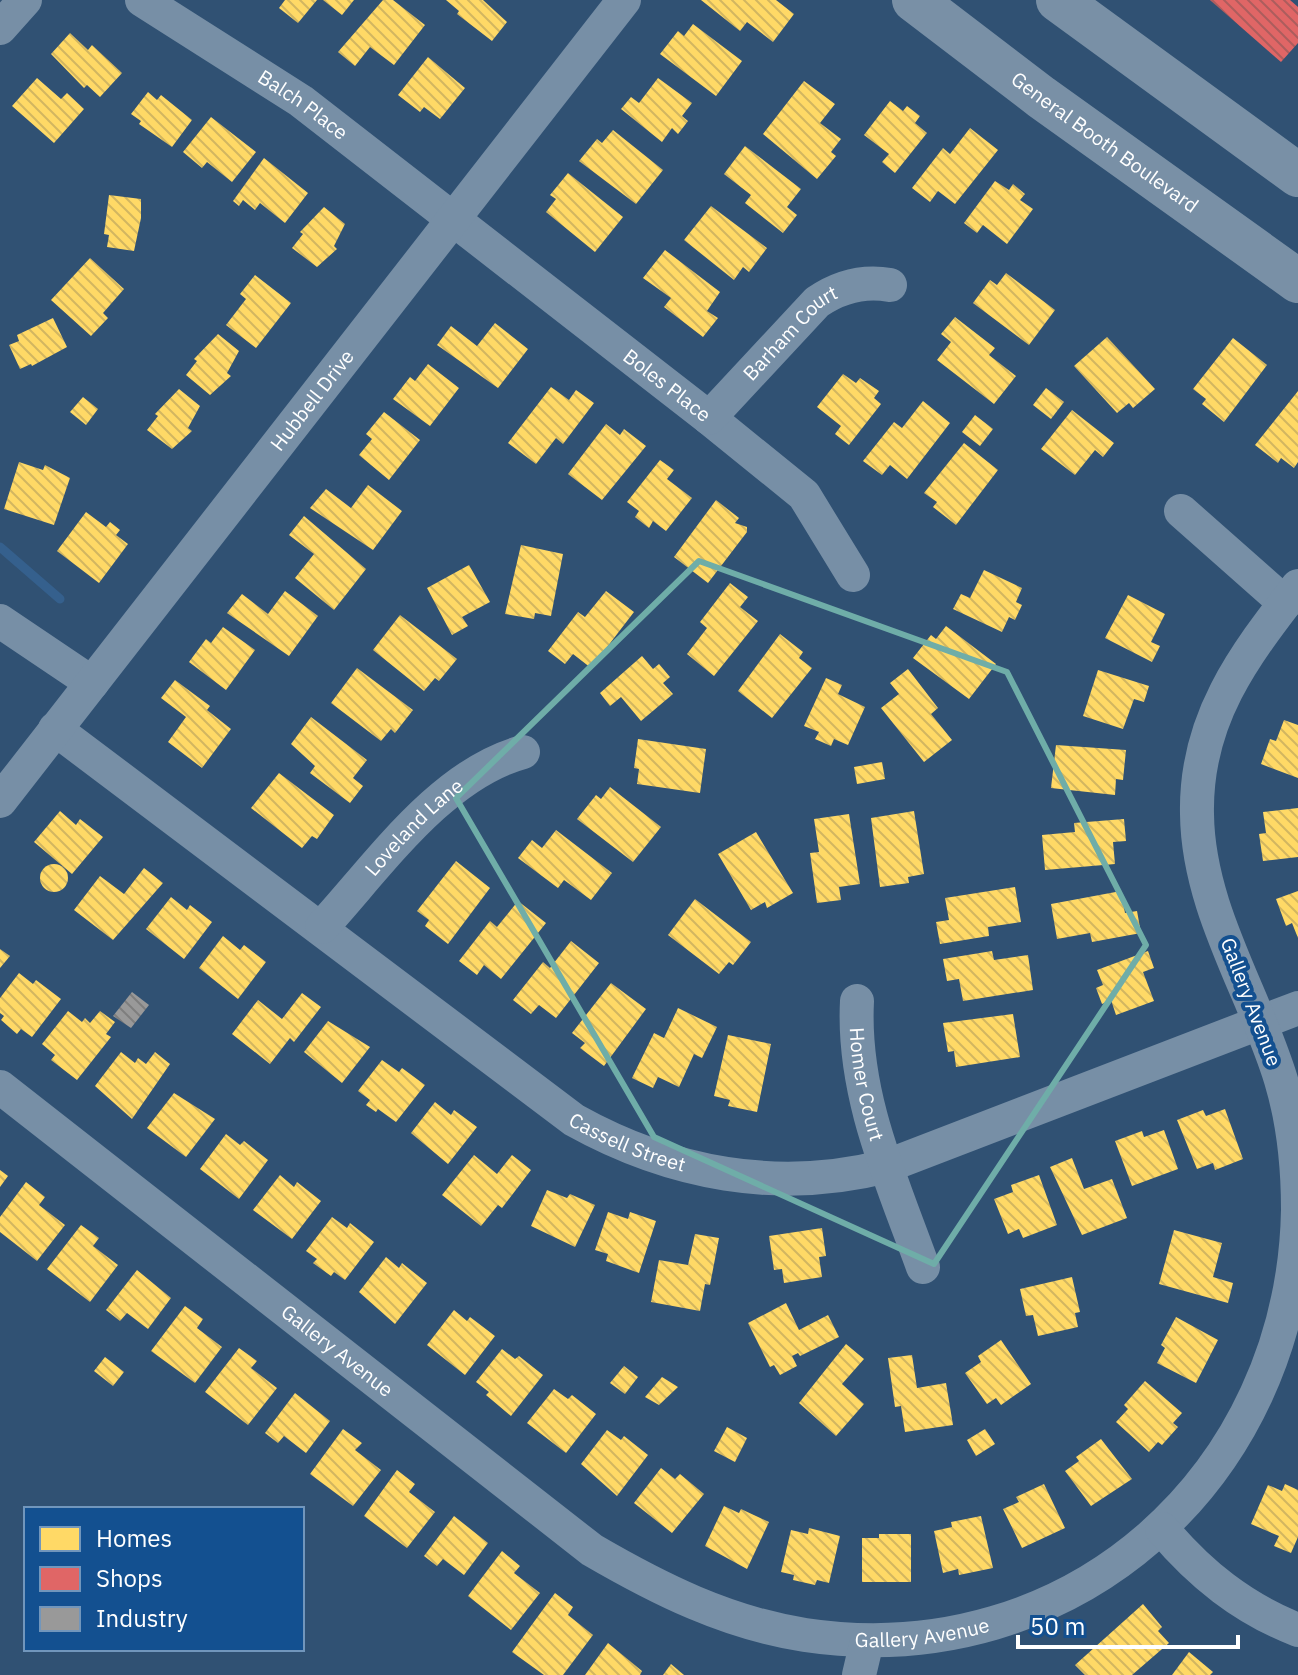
<svg xmlns="http://www.w3.org/2000/svg" width="1298" height="1675" font-family="'IBM Plex Sans',sans-serif">
<style>
.homes{fill:url(#homes-back-hatch)}
.shops{fill:url(#shops-back-hatch)}
.industry{fill:url(#industry-back-hatch)}
.lines{fill:none;stroke-linecap:round;stroke-linejoin:round}
.stream{stroke:#35608d;stroke-width:9}
.street{stroke:#778fa6;stroke-width:34}
.highway{stroke:#7990a6;stroke-width:44}
.marked{fill:none;stroke:#6fada8;stroke-width:6;stroke-linejoin:round}
.labels{text-anchor:middle;stroke-width:8;stroke-linejoin:round;paint-order:stroke}
.street-label{font-size:20px;fill:#fff;stroke:#135090}
</style>
<defs>
<pattern id="homes-back-hatch" width="6" height="6" patternUnits="userSpaceOnUse" patternTransform="scale(2)"><rect width="6" height="6" fill="#ffd966"/><path d="M-1 5l2 2M0 0l6 6M5-1l2 2" fill="none" stroke="#d2b660"/></pattern>
<pattern id="shops-back-hatch" width="6" height="6" patternUnits="userSpaceOnUse" patternTransform="scale(2)"><rect width="6" height="6" fill="#e06666"/><path d="M-1 5l2 2M0 0l6 6M5-1l2 2" fill="none" stroke="#ac5d5d"/></pattern>
<pattern id="industry-back-hatch" width="6" height="6" patternUnits="userSpaceOnUse" patternTransform="scale(2)"><rect width="6" height="6" fill="#999"/><path d="M-1 5l2 2M0 0l6 6M5-1l2 2" fill="none" stroke="#7e7e7e"/></pattern>
</defs>
<rect width="100%" height="100%" fill="#305173"/>
<g class="homes">
<path d="M285,0H317L298,23L279,8Z"/>
<path d="M323,0H354L342,15Z"/>
<path d="M383,0H393L425,25L394,65L370,47L355,66L338,52Z"/>
<path d="M446,0H483L507,22L492,41L457,14L459,11Z"/>
<path d="M701,0H776L794,14L773,42L747,22L740,31Z"/>
<path d="M693,24L742,61L716,96L660,54L678,31L684,36Z"/>
<path d="M70,33L88,50L92,45L122,73L100,97L87,85L84,88L51,54Z"/>
<path d="M428,57L465,88L440,119L424,107L420,112L398,95Z"/>
<path d="M37,78L61,99L67,93L84,109L54,143L12,106Z"/>
<path d="M658,78L692,103L682,116L688,121L678,134L672,128L662,142L621,109L631,97L639,103Z"/>
<path d="M804,81L835,104L820,123L841,139L831,152L836,156L817,179L763,134Z"/>
<path d="M148,92L157,100L161,95L192,120L172,147L139,124L141,121L131,114Z"/>
<path d="M890,101L903,111L907,106L920,116L915,123L927,133L895,173L882,162L889,154L864,135Z"/>
<path d="M211,117L256,152L232,182L207,162L202,168L183,152Z"/>
<path d="M970,128L998,150L955,204L938,191L930,202L912,188L943,148L950,154Z"/>
<path d="M613,130L663,170L636,204L579,161L597,139L602,143Z"/>
<path d="M745,146L801,189L787,207L797,215L783,233L745,203L751,195L724,174Z"/>
<path d="M264,158L308,193L285,223L260,203L255,210L243,200L239,206L233,201Z"/>
<path d="M568,173L623,217L595,252L546,212L556,199L550,195Z"/>
<path d="M995,181L1009,190L1013,184L1025,194L1020,200L1033,209L1007,244L983,225L977,233L964,223Z"/>
<path d="M109,195L141,199V218L134,251L107,247L109,235L104,234Z"/>
<path d="M711,206L767,248L749,272L743,267L734,280L684,240Z"/>
<path d="M324,207L345,224L334,246L337,249L317,267L292,248L303,234L300,232Z"/>
<path d="M665,250L720,292L707,311L718,318L703,337L664,307L671,298L643,278Z"/>
<path d="M90,258L124,289L103,313L108,318L91,336L51,300Z"/>
<path d="M1006,273L1055,310L1029,345L973,303L990,280L997,285Z"/>
<path d="M255,275L291,303L256,348L226,325L246,299L240,294Z"/>
<path d="M955,317L995,348L989,355L1016,376L994,404L937,360L951,342L941,334Z"/>
<path d="M53,318L67,347L32,366L31,364L20,369L9,345L19,341L17,335Z"/>
<path d="M495,323L528,349L498,388L437,345L451,326L477,346Z"/>
<path d="M218,334L239,351L227,373L231,376L210,395L186,375L197,361L194,359Z"/>
<path d="M1107,337L1155,389L1133,408L1129,403L1117,413L1074,366Z"/>
<path d="M1233,338L1267,365L1224,422L1202,404L1206,399L1193,389Z"/>
<path d="M428,364L459,388L430,426L393,399L410,377L415,381Z"/>
<path d="M843,374L856,383L860,378L879,391L874,398L881,404L849,445L835,434L841,426L817,407Z"/>
<path d="M551,387L569,400L576,390L594,403L563,444L556,438L536,464L508,443Z"/>
<path d="M1046,388L1064,402L1051,419L1033,405Z"/>
<path d="M179,389L200,406L188,428L192,431L172,449L147,430L158,416L155,414Z"/>
<path d="M1298,391V462L1294,468L1281,458L1278,463L1255,445Z"/>
<path d="M83,397L98,409L86,425L70,412Z"/>
<path d="M923,401L950,423L907,479L890,465L882,475L863,461L894,422L902,428Z"/>
<path d="M1072,410L1114,443L1103,457L1095,450L1075,475L1041,449Z"/>
<path d="M384,412L420,440L389,480L359,455L372,439L366,434Z"/>
<path d="M975,415L993,429L980,446L962,432Z"/>
<path d="M606,424L620,435L624,429L646,446L602,500L568,474Z"/>
<path d="M964,443L998,470L956,525L933,507L937,502L924,493Z"/>
<path d="M660,460L674,470L667,479L692,498L666,531L653,521L649,528L635,517L639,511L627,502Z"/>
<path d="M19,462L43,470L45,465L70,478L54,525L4,509Z"/>
<path d="M368,485L402,511L373,550L310,508L326,489L351,508Z"/>
<path d="M716,500L739,518L735,523L747,527V532L708,583L674,557Z"/>
<path d="M86,512L106,527L110,522L120,530L116,535L128,544L99,583L57,551Z"/>
<path d="M304,516L366,569L334,610L295,578L314,554L289,535Z"/>
<path d="M521,545L563,554L551,616L535,613L534,619L505,614Z"/>
<path d="M469,565L490,602L462,617L468,626L452,635L427,588Z"/>
<path d="M984,570L1022,588L1016,602L1022,605L1015,620L1009,617L1002,632L953,609L961,594L970,598Z"/>
<path d="M730,583L748,597L740,607L758,621L714,676L687,654L707,628L700,622Z"/>
<path d="M285,591L318,616L289,656L227,613L242,594L268,614Z"/>
<path d="M606,591L634,612L591,668L573,654L565,664L548,651L578,612L585,617Z"/>
<path d="M1128,595L1165,614L1151,642L1160,646L1152,662L1105,638Z"/>
<path d="M400,615L457,659L439,681L435,678L424,691L373,650Z"/>
<path d="M946,626L996,664L969,699L913,658L931,635L936,639Z"/>
<path d="M223,627L255,650L226,690L189,662L206,639L211,643Z"/>
<path d="M780,634L803,652L799,658L812,668L772,718L738,691Z"/>
<path d="M642,656L653,669L659,664L670,677L663,683L673,694L641,721L621,697L610,706L600,693Z"/>
<path d="M357,668L413,710L395,733L391,729L381,741L331,703Z"/>
<path d="M908,669L938,708L931,714L952,740L924,762L881,708L899,694L890,683Z"/>
<path d="M1098,670L1149,686L1144,702L1134,699L1123,729L1083,716Z"/>
<path d="M826,678L842,685L838,694L865,707L848,745L834,739L831,746L815,739L819,732L804,726Z"/>
<path d="M175,680L210,706L207,710L231,729L202,768L168,742L186,717L161,698Z"/>
<path d="M311,717L367,760L353,778L363,786L350,803L310,773L315,766L291,744Z"/>
<path d="M1284,720L1298,725V778L1261,764L1270,739L1276,741Z"/>
<path d="M638,739L706,749L700,793L637,784L639,769L634,768Z"/>
<path d="M1056,745L1126,750L1123,780L1116,779L1115,795L1051,788Z"/>
<path d="M882,762L885,779L857,784L854,767Z"/>
<path d="M279,773L334,815L317,839L312,836L302,848L251,808Z"/>
<path d="M610,787L661,827L633,862L577,819L596,795L601,799Z"/>
<path d="M1298,808V857L1263,861L1259,834L1266,833L1263,812Z"/>
<path d="M60,811L76,825L80,819L103,837L72,874L34,842Z"/>
<path d="M914,811L924,874L908,877L909,883L880,887L871,818Z"/>
<path d="M849,814L860,884L839,887L841,900L817,903L810,853L819,852L814,819Z"/>
<path d="M1124,819L1126,841L1113,842L1115,864L1045,870L1042,835L1075,832L1074,823Z"/>
<path d="M556,830L612,873L591,900L564,880L558,888L518,858L532,840L542,848Z"/>
<path d="M756,832L793,893L767,908L765,902L751,910L718,854Z"/>
<path d="M456,861L490,888L448,944L425,926L429,920L417,911Z"/>
<circle cx="54" cy="878" r="14"/>
<path d="M144,868L163,883L113,940L74,910L100,876L124,894Z"/>
<path d="M1015,887L1021,922L988,927L989,936L940,944L936,922L949,920L945,898Z"/>
<path d="M1121,891L1125,913L1137,911L1141,933L1092,942L1090,933L1057,939L1051,904Z"/>
<path d="M1298,891V938L1292,923L1286,926L1276,899Z"/>
<path d="M171,897L187,910L190,905L212,922L184,959L146,929Z"/>
<path d="M695,899L751,942L733,965L729,962L719,974L668,935Z"/>
<path d="M518,901L546,923L501,979L484,965L477,975L459,961L490,921L497,927Z"/>
<path d="M223,936L240,950L244,945L266,962L238,999L199,968Z"/>
<path d="M571,941L599,963L556,1018L539,1005L531,1014L513,1000L543,962L550,968Z"/>
<path d="M0,949L10,956L0,968Z"/>
<path d="M992,951L994,960L1028,955L1033,990L963,1001L959,979L947,981L943,959Z"/>
<path d="M1148,951L1154,968L1143,972L1154,1001L1116,1015L1111,1000L1102,1004L1096,988L1103,985L1097,970Z"/>
<path d="M19,973L33,984L36,980L61,999L32,1037L21,1029L17,1034L1,1020L4,1016L0,1013V998Z"/>
<path d="M611,983L646,1009L604,1066L580,1048L585,1043L572,1033Z"/>
<path d="M302,993L321,1007L294,1042L290,1038L270,1064L232,1034L258,1000L282,1019Z"/>
<path d="M678,1008L717,1027L702,1058L694,1054L679,1087L658,1077L653,1088L632,1078L654,1033L664,1038Z"/>
<path d="M68,1011L82,1022L85,1018L90,1023L100,1011L115,1022L106,1034L111,1037L77,1080L51,1060L55,1055L42,1044Z"/>
<path d="M1013,1014L1020,1057L956,1067L954,1051L948,1052L943,1023Z"/>
<path d="M328,1021L370,1047L342,1083L304,1052Z"/>
<path d="M728,1035L771,1044L757,1112L728,1106L730,1100L714,1096Z"/>
<path d="M121,1052L135,1063L138,1058L146,1064L155,1052L170,1064L132,1119L95,1086Z"/>
<path d="M382,1060L399,1072L402,1068L425,1085L396,1122L378,1109L376,1112L366,1105L370,1100L358,1091Z"/>
<path d="M174,1093L215,1119L186,1157L147,1128Z"/>
<path d="M435,1102L451,1115L454,1110L477,1127L448,1164L411,1133Z"/>
<path d="M1225,1109L1243,1159L1215,1170L1213,1163L1197,1169L1177,1120L1203,1110L1206,1116Z"/>
<path d="M1164,1130L1178,1169L1132,1186L1115,1141L1142,1131L1144,1137Z"/>
<path d="M226,1134L240,1145L244,1141L268,1160L239,1199L200,1169Z"/>
<path d="M474,1155L497,1174L512,1155L531,1170L502,1208L498,1205L481,1226L442,1195Z"/>
<path d="M1072,1158L1084,1189L1112,1179L1127,1218L1082,1235L1050,1167Z"/>
<path d="M0,1170L8,1176L0,1187Z"/>
<path d="M280,1175L294,1187L297,1182L321,1201L292,1239L253,1210Z"/>
<path d="M1039,1175L1057,1225L1023,1238L1019,1229L1008,1234L994,1199L1013,1192L1011,1185Z"/>
<path d="M26,1182L45,1197L39,1205L65,1225L37,1261L0,1232V1217Z"/>
<path d="M547,1190L567,1198L570,1194L595,1205L575,1247L531,1226Z"/>
<path d="M608,1212L628,1219L630,1212L656,1221L639,1273L606,1261L608,1254L595,1250Z"/>
<path d="M332,1217L347,1228L350,1223L374,1242L345,1280L334,1272L331,1276L313,1263L317,1259L306,1251Z"/>
<path d="M81,1225L99,1238L93,1246L118,1265L90,1302L47,1269Z"/>
<path d="M822,1228L826,1256L819,1257L822,1277L784,1283L782,1269L774,1270L769,1236Z"/>
<path d="M1174,1230L1222,1243L1213,1277L1233,1283L1228,1303L1159,1284Z"/>
<path d="M695,1234L719,1238L710,1285L705,1284L700,1311L651,1302L659,1260L688,1265Z"/>
<path d="M386,1257L399,1268L402,1263L427,1283L395,1324L359,1292Z"/>
<path d="M137,1270L171,1298L148,1329L127,1313L120,1321L106,1310Z"/>
<path d="M1072,1277L1080,1312L1075,1313L1078,1327L1038,1336L1033,1315L1026,1316L1020,1289Z"/>
<path d="M786,1303L799,1330L828,1315L839,1337L800,1356L798,1353L792,1356L797,1366L780,1375L774,1365L770,1367L748,1323Z"/>
<path d="M185,1306L203,1319L197,1328L222,1347L195,1383L151,1351Z"/>
<path d="M454,1310L467,1321L470,1317L495,1336L465,1375L427,1345Z"/>
<path d="M1176,1317L1218,1340L1196,1383L1157,1363L1165,1348L1161,1345Z"/>
<path d="M1001,1340L1031,1384L1001,1405L996,1398L987,1404L965,1373L981,1362L978,1356Z"/>
<path d="M846,1344L864,1359L842,1384L864,1404L836,1436L799,1403Z"/>
<path d="M239,1348L257,1361L251,1368L277,1388L248,1425L205,1392Z"/>
<path d="M502,1349L515,1359L519,1356L543,1375L511,1416L486,1395L489,1392L476,1382Z"/>
<path d="M912,1355L917,1388L946,1383L953,1425L905,1432L901,1406L895,1407L888,1358Z"/>
<path d="M105,1357L124,1372L113,1386L94,1371Z"/>
<path d="M624,1366L638,1377L625,1394L610,1383Z"/>
<path d="M662,1377L678,1387L659,1405L645,1397Z"/>
<path d="M1145,1381L1182,1413L1173,1423L1178,1427L1162,1445L1158,1442L1149,1452L1116,1422L1128,1409L1124,1405Z"/>
<path d="M554,1389L568,1399L572,1395L596,1414L566,1453L527,1423Z"/>
<path d="M295,1393L330,1421L306,1453L284,1436L278,1443L265,1433Z"/>
<path d="M727,1427L747,1438L735,1462L714,1451Z"/>
<path d="M343,1429L362,1443L355,1450L381,1470L353,1506L310,1474Z"/>
<path d="M985,1429L995,1444L976,1456L967,1440Z"/>
<path d="M607,1430L621,1440L624,1436L648,1455L617,1496L581,1464Z"/>
<path d="M1101,1439L1132,1479L1091,1506L1065,1471L1079,1461L1076,1457Z"/>
<path d="M661,1468L675,1479L680,1474L704,1494L672,1533L634,1503Z"/>
<path d="M397,1470L415,1484L409,1492L435,1512L407,1548L364,1516Z"/>
<path d="M1044,1484L1065,1528L1022,1548L1003,1509L1019,1502L1016,1497Z"/>
<path d="M1285,1484L1298,1490V1537L1291,1553L1274,1546L1279,1536L1251,1524L1268,1485L1282,1491Z"/>
<path d="M724,1506L739,1513L741,1509L769,1522L747,1569L705,1546Z"/>
<path d="M454,1516L488,1543L464,1575L443,1559L437,1566L424,1556Z"/>
<path d="M981,1516L993,1568L959,1575L958,1569L943,1573L934,1531L952,1527L951,1522Z"/>
<path d="M809,1528L840,1536L829,1583L817,1580L815,1585L793,1580L794,1575L781,1572L791,1530L808,1534Z"/>
<path d="M879,1534H911V1582H862V1538H879Z"/>
<path d="M502,1551L520,1566L514,1573L540,1593L511,1630L468,1596Z"/>
<path d="M555,1593L573,1607L568,1615L593,1635L563,1675H544L512,1652Z"/>
<path d="M1143,1604L1162,1627L1158,1631L1169,1643L1132,1675H1085L1075,1665Z"/>
<path d="M608,1643L642,1671L640,1675H585Z"/>
<path d="M1189,1652L1213,1672L1210,1675H1172Z"/>
<path d="M671,1664L684,1675H663Z"/>
</g>
<path class="shops" d="M1210,0H1290L1298,7V43L1281,62Z"/>
<path class="industry" d="M132,992L149,1005L131,1028L113,1016Z"/>
<g class="lines">
<path class="stream" d="M0,547L60,599"/>
<g class="street">
<path id="s1" d="M142,0L301,101L709,418L804,495L853,575"/>
<path d="M0,28L25,0"/>
<path id="s2" d="M709,418L817,302C839,287 862,280 890,285"/>
<path d="M1181,511L1285,603"/>
<path d="M0,621L92,683"/>
<path id="s3" d="M55,729L574,1120C671,1174 778,1194 887,1166L1298,1008"/>
<path id="s4" d="M0,801L624,0"/>
<path id="s5" d="M322,927C378,866 441,774 523,752"/>
<path id="s6" d="M857,1001C852,1095 892,1181 923,1267"/>
<path id="s7" d="M0,1087L592,1550C659,1589 727,1623 805,1635C1072,1675 1293,1476 1298,1210C1298,1168 1293,1120 1281,1080C1254,991 1198,909 1197,814C1195,720 1243,657 1298,586"/>
<path d="M1162,1529C1200,1574 1242,1608 1298,1630"/>
<path d="M859,1675L867,1641"/>
</g>
<g class="highway">
<path id="s8" d="M914,0L1041,97L1298,281"/>
<path d="M1058,0L1298,175"/>
</g>
</g>
<path class="marked" d="M699,561L1007,672L1146,945L934,1264L654,1137L456,798Z"/>
<g class="labels">
<g class="street-label">
<text dy="7" stroke="none"><textPath href="#s1" startOffset="192">Balch Place</textPath></text>
<text dy="7" stroke="none"><textPath href="#s8" startOffset="238">General Booth Boulevard</textPath></text>
<text dy="7" stroke="none"><textPath href="#s2" startOffset="118">Barham Court</textPath></text>
<text dy="7" stroke="none"><textPath href="#s1" startOffset="652">Boles Place</textPath></text>
<text dy="7" stroke="none"><textPath href="#s4" startOffset="508">Hubbell Drive</textPath></text>
<text dy="7" stroke="none"><textPath href="#s5" startOffset="136">Loveland Lane</textPath></text>
<text transform="translate(1251 1002) rotate(69)" y="7">Gallery Avenue</text>
<text dy="7" stroke="none"><textPath href="#s6" startOffset="84">Homer Court</textPath></text>
<text dy="7" stroke="none"><textPath href="#s3" startOffset="708">Cassell Street</textPath></text>
<text dy="7" stroke="none"><textPath href="#s7" startOffset="428">Gallery Avenue</textPath></text>
<text dy="7" stroke="none"><textPath href="#s7" startOffset="1100">Gallery Avenue</textPath></text>
</g>
</g>
<rect x="24" y="1507" width="280" height="144" fill="#135090" stroke="#7196bc" stroke-width="2"/>
<rect x="40" y="1527" width="40" height="24" fill="#ffd966" stroke="#7196bc" stroke-width="2"/>
<text x="96" y="1547" font-size="24" fill="#ffffff">Homes</text>
<rect x="40" y="1567" width="40" height="24" fill="#e06666" stroke="#7196bc" stroke-width="2"/>
<text x="96" y="1587" font-size="24" fill="#ffffff">Shops</text>
<rect x="40" y="1607" width="40" height="24" fill="#999999" stroke="#7196bc" stroke-width="2"/>
<text x="96" y="1627" font-size="24" fill="#ffffff">Industry</text>
<path d="M1018 1635v12h220v-12" fill="none" stroke="#ffffff" stroke-width="4"/>
<text x="1030" y="1635" font-size="24" fill="#ffffff" stroke="#135090" stroke-width="6" paint-order="stroke">50 m</text>
</svg>
